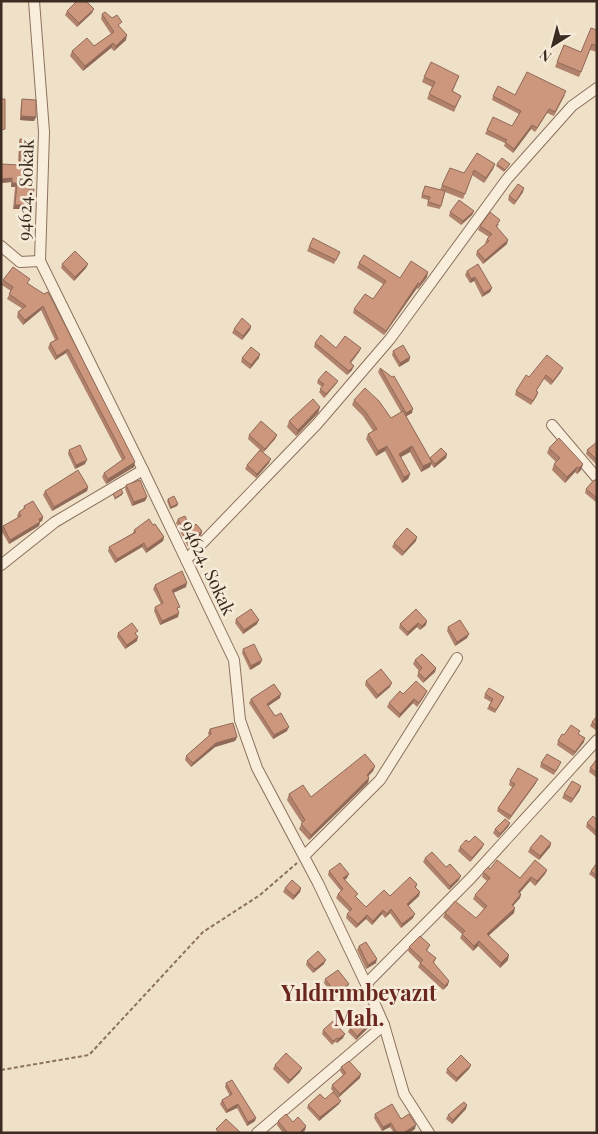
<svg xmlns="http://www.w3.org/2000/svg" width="598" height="1134" font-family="'Playfair Display',serif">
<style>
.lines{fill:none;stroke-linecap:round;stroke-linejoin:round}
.minor-casing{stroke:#8c715d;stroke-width:12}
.path{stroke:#8c715d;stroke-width:2;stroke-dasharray:4 2.5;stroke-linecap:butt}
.minor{stroke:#f9eedc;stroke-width:10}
.wall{fill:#b0826c}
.shaded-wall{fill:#906a58}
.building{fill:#cd977e;stroke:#906a58}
.labels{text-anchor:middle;stroke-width:5;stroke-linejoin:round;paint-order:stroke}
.street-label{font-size:18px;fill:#3c2b20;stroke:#f6ebd8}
.district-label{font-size:22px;font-weight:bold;fill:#69271f;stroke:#f6ebd8}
</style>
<rect width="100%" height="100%" fill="#efe0c8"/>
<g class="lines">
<g class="minor-casing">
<g id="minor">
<path d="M34,1L44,132L40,261L143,470L234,660L240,720L257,768L318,883L366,984L384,1025L404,1094L429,1133"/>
<path d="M1,246L20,262L40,261"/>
<path d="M552,425L597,478"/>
<path d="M186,560L317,424L390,339L507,179L572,106L597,88"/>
<path d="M1,565L55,522L143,470"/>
<path d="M304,856L380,780L457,658"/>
<path d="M366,984L471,878L597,740"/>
<path d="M257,1133L384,1025"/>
</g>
</g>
<path class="path" d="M1,1070L89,1055L203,932L260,895L297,863"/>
<use href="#minor" class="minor"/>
</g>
<g class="wall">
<path d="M67,11L92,13L77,27L65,15Z"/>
<path d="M102,14L120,27L126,40L114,51L111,48L83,71L70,56L72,51L94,46L111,34L101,19Z"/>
<path d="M597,30V52L590,50L579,77L555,67L564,45L581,52Z"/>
<path d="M459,76L453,91L461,96L454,112L427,99L432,87L422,82L424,77Z"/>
<path d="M515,95H565L554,116L547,113L535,132L531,129L513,153L504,146L505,143L485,134L487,130L512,126L519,114L492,100L493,96Z"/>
<path d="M22,99L36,117L34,121L20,120L21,103Z"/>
<path d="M20,139L26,142L34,158L32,162H27L28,189L32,205L30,209H13L15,187H11V182L1,183L18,165L19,143Z"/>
<path d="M495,164L493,169L484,183L472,175L463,199L445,192L440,209L427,206L428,200L421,198L425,186L440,190L442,185L464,173Z"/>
<path d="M497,164H510L504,172L496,166Z"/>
<path d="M523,192L514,205L508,200L509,196Z"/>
<path d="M474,211L472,215L461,225L449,216L450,212Z"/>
<path d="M499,224L497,227L507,244L483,264L476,255L477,251L486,244L485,243L487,239L489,237L478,230L480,226Z"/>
<path d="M309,247L340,252L334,264L307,251Z"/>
<path d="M359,263L400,278L427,277L418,289L417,288L384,335L353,313L354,309L373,299L383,284L357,268Z"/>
<path d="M62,264H88L86,268L74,281L61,268Z"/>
<path d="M467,271L492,288L490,292L482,297L474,281L470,283L465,275Z"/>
<path d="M3,280L28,284L44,294L134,467L106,484L102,477L104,473L122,460L66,353L55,360L48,348L50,343L55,340L41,310L23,325L17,317L18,312L23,309L7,299L11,291L2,285Z"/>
<path d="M251,326L250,330L242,340L232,333L234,329Z"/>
<path d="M315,343L336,348H361L359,352L351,363L352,370L347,375L314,347Z"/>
<path d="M393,351L410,357L409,361L399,367L392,355Z"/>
<path d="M242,358H259L250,369L241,362Z"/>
<path d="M380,368L412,413L406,416L430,458L447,454L446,458L434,468L431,464L430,467L421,472L410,452L401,457L410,474L408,479L402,483L385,451L376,456L366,439L368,434L373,431L363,416L352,405L354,400L391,418L401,412L378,372Z"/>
<path d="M561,372L551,385L544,379L536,391L538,392L537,396L531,405L515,395L516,391L529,377Z"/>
<path d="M318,380L338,381L336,384L324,398L319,392L322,387L317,383Z"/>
<path d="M320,407L318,413L296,436L287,427L289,421Z"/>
<path d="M249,435H277L275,439L263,452L269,463L256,478L245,469L247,465L260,450L248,439Z"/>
<path d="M597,442V465L586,454L587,450Z"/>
<path d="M549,448L583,464L581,470L577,474L575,472L565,483L552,470L554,464L556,462L547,453Z"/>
<path d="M69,450L85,464L75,469L68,454Z"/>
<path d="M597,480V503L585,493L586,489Z"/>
<path d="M126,485L147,497L145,501L132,506L125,489Z"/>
<path d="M88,487L87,491L52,511L43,495L45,491Z"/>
<path d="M168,499L178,504L177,506L170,509L167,501Z"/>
<path d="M24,506L43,517L42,521L40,522L39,526L9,544L1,530L3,526L18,518L17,516L19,512L23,510Z"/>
<path d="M178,519L191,529L202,531L201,535L188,547L176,523Z"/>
<path d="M153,525L164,537L163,541L146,553L142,547L115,563L108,551L109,547L133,533L134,530Z"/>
<path d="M416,541L402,556L392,547L394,543Z"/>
<path d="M155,585L186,587L173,593L178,611V617L160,625L154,611L155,607L161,604L153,589Z"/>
<path d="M416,609L426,625L420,630L417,627L407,636L399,628L400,624Z"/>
<path d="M236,619L257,624L243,634L235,623Z"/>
<path d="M448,627L469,634L467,638L455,646L447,631Z"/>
<path d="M118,633L136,635L137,641L125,649L117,637Z"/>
<path d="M243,649L262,660L260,664L250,670L242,653Z"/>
<path d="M415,660L436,668L435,672L423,683L417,676L419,671L413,664Z"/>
<path d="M366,681L390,687L376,699L365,685Z"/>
<path d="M427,691L425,695L417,707L413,703L399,718L387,707L389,703L403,694Z"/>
<path d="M485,694L503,700L495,713L487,709L491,702L484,698Z"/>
<path d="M280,698L268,706L287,731L273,739L249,703L251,699Z"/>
<path d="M597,716V731L590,726L592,722Z"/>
<path d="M210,729L237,737L235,741L215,747L191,767L185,760L186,756L209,736L208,733Z"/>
<path d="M579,734L584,742L573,756L557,745L558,741L564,735Z"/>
<path d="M597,759V778L589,772L590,768Z"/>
<path d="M561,762L554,775L540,767L541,763Z"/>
<path d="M375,766L373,771L368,776L369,778L368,783L309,840L299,829L302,823L287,800L289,794L311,797Z"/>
<path d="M510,781L536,783L509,820L497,811L498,808L512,787L509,785Z"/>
<path d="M580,790L571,803L562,798L564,794Z"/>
<path d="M597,820V837L586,827L587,823Z"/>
<path d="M510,823L508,827L498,838L493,833L495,829Z"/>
<path d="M469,842L482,848L470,862L458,851L460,847Z"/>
<path d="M551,843L550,847L539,860L528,852L530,848Z"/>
<path d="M425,858L446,867L459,880L449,890L423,862Z"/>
<path d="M597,863V880L589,874L591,871Z"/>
<path d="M490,869L520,878L547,870L545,874L535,886L530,881L519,893L521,894L520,898L513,906L514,913L489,935L508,960L500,968L478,946L473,951L460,938L462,934L443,917L445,913L476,918L484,909L473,899L475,895L487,881L482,877L483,872Z"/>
<path d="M329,871L347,878L345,880L356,898L366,907L390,896L417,884L416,888L419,896L408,906L413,918L401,928L390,913L385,918L382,914L372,925L366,919L356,928L346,918L347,914L350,912L336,898L338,894L341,891L328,875Z"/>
<path d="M285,888H301L300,892L293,900L283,892Z"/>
<path d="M430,945L427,951L436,958L434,963L448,985L443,990L418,967L420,963L408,951L409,947Z"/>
<path d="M359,946L376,963L366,969L357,950Z"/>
<path d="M307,961L324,964L313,973L306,965Z"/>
<path d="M325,979L347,988L334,997L324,983Z"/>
<path d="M371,1022L370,1026L356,1040L348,1032L350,1028Z"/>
<path d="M323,1030L343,1038L337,1043L335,1042L332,1045L322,1034Z"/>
<path d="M275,1065L300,1072L288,1084L273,1069Z"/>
<path d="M471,1065L469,1069L456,1082L446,1073L447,1069Z"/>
<path d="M341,1067L360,1078L338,1098L331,1089L332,1085L343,1075L340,1071Z"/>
<path d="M226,1083L255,1121L247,1126L237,1108L226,1113L220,1104L222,1100L230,1096L225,1087Z"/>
<path d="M325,1099L339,1104L319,1121L307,1108L308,1105Z"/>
<path d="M466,1109L452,1124L446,1119L448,1115Z"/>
<path d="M375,1114L401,1119L415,1129L409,1133H394L390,1127L382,1131L374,1118Z"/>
<path d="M278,1121L293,1122L306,1126L305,1130L302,1133H283L277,1125Z"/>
</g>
<g class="shaded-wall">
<path d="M94,9L92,13L77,27L79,23Z"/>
<path d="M127,35L126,40L114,51L116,46Z"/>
<path d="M113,43L111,48L83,71L85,66Z"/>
<path d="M549,109L547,113L535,132L537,128Z"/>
<path d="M21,116L36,117L34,121L20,120Z"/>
<path d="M532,125L531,129L513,153L514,149Z"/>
<path d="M27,158H34L32,162H25Z"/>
<path d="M495,164L493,169L484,183L486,178Z"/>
<path d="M12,178L11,182L1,183V179Z"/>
<path d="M12,183H17L15,187H11Z"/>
<path d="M524,188L523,192L514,205L516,201Z"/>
<path d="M15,205H32L30,209H13Z"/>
<path d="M474,211L472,215L461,225L463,221Z"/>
<path d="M508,240L507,244L483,264L485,260Z"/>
<path d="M88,264L86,268L74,281L75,277Z"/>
<path d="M428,272L427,277L418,289L420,284Z"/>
<path d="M475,277L474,281L470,283L471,279Z"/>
<path d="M418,283L417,288L384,335L386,331Z"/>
<path d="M492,288L490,292L482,297L484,293Z"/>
<path d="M43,306L41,310L23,325L25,320Z"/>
<path d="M251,326L250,330L242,340L243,336Z"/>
<path d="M361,348L359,352L348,366L350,362Z"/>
<path d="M68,349L66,353L55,360L57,356Z"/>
<path d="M260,354L259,358L250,369L251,365Z"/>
<path d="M410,357L409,361L399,367L400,363Z"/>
<path d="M354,366L352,370L347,375L349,371Z"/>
<path d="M563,368L561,372L551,385L553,381Z"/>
<path d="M338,381L336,384L324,398L326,394Z"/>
<path d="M320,407L318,413L296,436L298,430Z"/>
<path d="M413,409L412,413L405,417L406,413Z"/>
<path d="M277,435L275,439L263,453L265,449Z"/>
<path d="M387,446L385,451L376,456L378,451Z"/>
<path d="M412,446L410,452L397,459L399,454Z"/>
<path d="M447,454L446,458L434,468L435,464Z"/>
<path d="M271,459L269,463L256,478L257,474Z"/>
<path d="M87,460L85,464L75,469L76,465Z"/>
<path d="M135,462L134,467L106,484L108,479Z"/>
<path d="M432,462L430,467L421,472L423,466Z"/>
<path d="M583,464L581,470L577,474L579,468Z"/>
<path d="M577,467L575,472L565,483L567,477Z"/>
<path d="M410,474L408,479L402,483L404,477Z"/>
<path d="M88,487L87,491L52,511L54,507Z"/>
<path d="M123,493L122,495L114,500L115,498Z"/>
<path d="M147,497L145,501L132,506L134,502Z"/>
<path d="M178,504L177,506L170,509L171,507Z"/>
<path d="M43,517L42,521L37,523L40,522L39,526L9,544L10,540Z"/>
<path d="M202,531L201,535L188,547L189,543Z"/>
<path d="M164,537L163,541L146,553L147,549Z"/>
<path d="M417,537L416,541L402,556L404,552Z"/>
<path d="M144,543L142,547L115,563L117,559Z"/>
<path d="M187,583L186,587L171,594L172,590Z"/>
<path d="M179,613L178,617L160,625L162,621Z"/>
<path d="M259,620L257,624L243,634L244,630Z"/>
<path d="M427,621L426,625L420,630L422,626Z"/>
<path d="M418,623L417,627L407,636L408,632Z"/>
<path d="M469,634L467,638L455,646L457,642Z"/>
<path d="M138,637L137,641L125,649L127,645Z"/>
<path d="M262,660L260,664L250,670L251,666Z"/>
<path d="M436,668L435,672L423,683L425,679Z"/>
<path d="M392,683L390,687L376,699L378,695Z"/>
<path d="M427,691L425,695L417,707L419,703Z"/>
<path d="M281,694L280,698L265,708L267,704Z"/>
<path d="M414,699L413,703L399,718L400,714Z"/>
<path d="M289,727L287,731L273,739L274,735Z"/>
<path d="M237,737L235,741L215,747L191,767L193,763L216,743Z"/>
<path d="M585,738L584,742L573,756L575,752Z"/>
<path d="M375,766L373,771L365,780L367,775Z"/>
<path d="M369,778L368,783L309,840L311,835Z"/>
<path d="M538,779L536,783L509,820L511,816Z"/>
<path d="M581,786L580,790L571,803L573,799Z"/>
<path d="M510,823L508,827L498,838L500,834Z"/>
<path d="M551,843L550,847L539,860L540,856Z"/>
<path d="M484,844L482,848L470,862L472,858Z"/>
<path d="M547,870L545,874L535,886L537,881Z"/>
<path d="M349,874L347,878L342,882L343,878Z"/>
<path d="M461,876L459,880L449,890L450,886Z"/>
<path d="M531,877L530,881L517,896L518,892Z"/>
<path d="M301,888L300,892L293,900L294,896Z"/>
<path d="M420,892L419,896L406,908L407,904Z"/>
<path d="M521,894L520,898L510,909L512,905Z"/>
<path d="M515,908L514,913L486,938L487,934Z"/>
<path d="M391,909L390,913L385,918L387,914Z"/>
<path d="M383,910L382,914L372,925L373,921Z"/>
<path d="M415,914L413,918L401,928L402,924Z"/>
<path d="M367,915L366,919L356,928L358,924Z"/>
<path d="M479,941L478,946L473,951L474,946Z"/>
<path d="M509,955L508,960L500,968L501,963Z"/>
<path d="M377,959L376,963L366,969L368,965Z"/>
<path d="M326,960L324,964L313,973L315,969Z"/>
<path d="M449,981L448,985L443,990L445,986Z"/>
<path d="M349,984L347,988L334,997L336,993Z"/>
<path d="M371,1022L370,1026L356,1040L357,1036Z"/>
<path d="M345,1034L343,1038L337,1043L338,1039Z"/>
<path d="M471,1065L469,1069L456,1082L457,1078Z"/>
<path d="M302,1068L300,1072L288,1084L290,1080Z"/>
<path d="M361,1074L360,1078L338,1098L340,1094Z"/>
<path d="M341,1101L339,1104L319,1121L320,1117Z"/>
<path d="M238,1104L237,1108L226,1113L227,1110Z"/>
<path d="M467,1105L466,1109L452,1124L453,1120Z"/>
<path d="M256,1118L255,1121L247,1126L248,1122Z"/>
<path d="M391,1123L390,1127L382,1131L383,1127Z"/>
<path d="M416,1125L415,1129L409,1133H403Z"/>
<path d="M306,1126L305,1130L302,1133H299Z"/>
</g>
<g class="building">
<path d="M77,1H86L94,9L79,23L67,11Z"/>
<path d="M105,12L112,18L117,15L122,22L118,25L127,35L116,46L113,43L85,66L72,51L87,38L94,46L114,32L102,14Z"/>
<path d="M591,28L597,30V46L592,44L581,72L557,62L564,45L581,52Z"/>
<path d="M431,62L459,76L452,91L461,96L455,107L429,94L435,82L424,77Z"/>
<path d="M527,72L566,91L555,112L549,109L537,128L532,125L514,149L505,142L507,140L487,130L493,117L512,126L521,111L493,96L498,86L515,95Z"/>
<path d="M1,99H5V129L1,130Z"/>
<path d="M22,99L36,100V117L21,116Z"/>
<path d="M20,139H26V142H34V158H27L28,189H34L32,205H15L17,183H12V178L1,179V164L20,165Z"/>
<path d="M477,153L495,164L486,178L474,170L465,194L442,185L450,168L464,173Z"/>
<path d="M502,158L510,164L505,170L497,164Z"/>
<path d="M518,184L524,188L516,201L509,196Z"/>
<path d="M425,186L445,191L441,206L428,202L430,197L422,195Z"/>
<path d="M459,200L474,211L463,221L450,212Z"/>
<path d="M490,212L500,220L496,226L508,240L485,260L477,251L489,241L487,239L492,234L480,226Z"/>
<path d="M313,238L340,252L336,260L309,247Z"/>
<path d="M75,251L88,264L75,277L62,264Z"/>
<path d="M364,255L400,278L411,261L428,272L420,284L418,283L386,331L354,309L365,294L373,299L386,281L359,263Z"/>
<path d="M478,264L492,288L484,293L475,277L471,279L467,271Z"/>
<path d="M13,267L30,279L27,283L44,294L48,292L135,462L108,479L104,473L125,458L68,349L57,356L50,343L58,339L43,306L25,320L18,312L26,306L9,294L13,287L3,280Z"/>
<path d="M242,318L251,326L243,336L234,329Z"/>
<path d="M321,335L336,348L345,336L361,348L350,362L354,366L349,371L315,343Z"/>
<path d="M403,345L410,357L400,363L393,351Z"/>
<path d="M251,347L260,354L251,365L242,358Z"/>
<path d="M547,355L563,368L553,381L546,375L536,391L538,392L533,401L516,391L526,375L529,377Z"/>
<path d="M380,368L392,377L394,376L413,409L406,413Z"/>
<path d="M326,371L338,381L326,394L320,389L324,384L318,380Z"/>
<path d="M365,388L379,401L391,418L403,411L432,462L423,466L412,446L399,454L410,474L404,477L387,446L378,451L368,434L377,429L365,411L354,400Z"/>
<path d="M313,399L320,407L298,430L289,421Z"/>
<path d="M261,421L277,435L265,449L249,435Z"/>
<path d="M559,438L583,464L579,468L577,467L567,477L554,464L560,458L549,448Z"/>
<path d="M597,442V460L587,450Z"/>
<path d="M80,445L87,460L76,465L69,450Z"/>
<path d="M441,448L447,454L435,464L430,458Z"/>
<path d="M260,450L271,459L257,474L247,465Z"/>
<path d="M78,470L88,487L54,507L45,491Z"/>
<path d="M140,480L147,497L134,502L126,485Z"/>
<path d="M594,480H597V498L586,489Z"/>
<path d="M121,489L123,493L115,498L113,494Z"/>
<path d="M174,496L178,504L171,507L168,499Z"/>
<path d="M33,501L43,517L39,519L40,522L10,540L3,526L21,516L19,512L25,508L24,506Z"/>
<path d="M185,516L191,529L196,524L202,531L189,543L178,519Z"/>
<path d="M149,519L153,525L155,524L164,537L147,549L144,543L117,559L109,547L136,532L134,530Z"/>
<path d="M407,528L417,537L404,552L394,543Z"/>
<path d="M182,571L187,583L172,590L180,607L177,608L179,613L162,621L155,607L163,603L155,585Z"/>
<path d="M251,609L259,620L244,630L236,619Z"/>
<path d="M416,609L427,621L422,626L418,623L408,632L400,624Z"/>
<path d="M460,620L469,634L457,642L448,627Z"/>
<path d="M132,623L138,631L135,633L138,637L127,645L118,633Z"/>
<path d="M254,644L262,660L251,666L243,649Z"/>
<path d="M422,654L436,668L425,679L418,672L422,668L415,660Z"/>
<path d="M381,669L392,683L378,695L366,681Z"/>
<path d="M416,681L427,691L419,703L414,699L400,714L389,703L400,691L403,694Z"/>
<path d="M274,684L281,694L267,704L275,716L281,713L289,727L274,735L251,699Z"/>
<path d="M489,688L504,697L496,710L489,706L493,699L485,694Z"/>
<path d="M597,716V726L592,722Z"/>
<path d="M233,723L237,737L216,743L193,763L186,756L211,734L210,729Z"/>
<path d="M571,725L580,731L578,734L585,738L575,752L558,741L562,734L564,735Z"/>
<path d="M365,754L375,766L367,775L369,778L311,835L301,824L305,820L289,794L303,785L311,797Z"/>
<path d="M547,754L561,762L556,771L541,763Z"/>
<path d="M597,759V773L590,768Z"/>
<path d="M518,768L538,779L511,816L498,808L515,784L510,781Z"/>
<path d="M572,781L581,786L573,799L564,794Z"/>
<path d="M593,816L597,820V832L587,823Z"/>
<path d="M505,819L510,823L500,834L495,829Z"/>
<path d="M541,835L551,843L540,856L530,848Z"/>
<path d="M475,836L484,844L472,858L460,847L466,840L469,842Z"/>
<path d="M432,852L446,867L450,864L461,876L450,886L425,858Z"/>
<path d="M497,860L520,878L535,860L547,870L537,881L531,877L518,892L521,894L512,905L515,908L487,934L509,955L501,963L479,941L474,946L462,934L465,931L445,913L455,901L476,918L487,906L475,895L490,878L483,872L488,867L490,869Z"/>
<path d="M340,863L349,874L343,878L358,894L355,896L366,907L384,890L390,896L410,877L417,884L415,887L420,892L407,904L415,914L402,924L391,909L387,914L383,910L373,921L367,915L358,924L347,914L352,909L338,894L343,889L329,871Z"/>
<path d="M597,863V876L591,871Z"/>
<path d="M292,880L301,888L294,896L285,888Z"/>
<path d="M420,936L430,945L426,950L436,958L433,962L449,981L445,986L420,963L423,960L409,947Z"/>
<path d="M366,942L377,959L368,965L359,946Z"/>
<path d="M318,951L326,960L315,969L307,961Z"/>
<path d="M338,970L349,984L336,993L325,979Z"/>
<path d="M364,1014L371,1022L357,1036L350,1028Z"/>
<path d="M333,1021L345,1034L338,1039L337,1038L333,1041L323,1030Z"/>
<path d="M286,1053L302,1068L290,1080L275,1065Z"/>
<path d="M461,1055L471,1065L457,1078L447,1069Z"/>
<path d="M349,1061L361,1074L340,1094L332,1085L346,1073L341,1067Z"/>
<path d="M232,1080L256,1118L248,1122L238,1104L227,1110L222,1100L232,1094L226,1083Z"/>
<path d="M333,1092L341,1101L320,1117L308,1105L320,1094L325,1099Z"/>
<path d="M464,1102L467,1105L453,1120L448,1115Z"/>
<path d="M392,1104L401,1119L409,1114L416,1125L403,1133H397L391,1123L383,1127L375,1114Z"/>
<path d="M286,1114L293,1122L298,1117L306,1126L299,1133H288L278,1121Z"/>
<path d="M226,1119L240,1132L239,1133H219L216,1129Z"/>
</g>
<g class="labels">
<g class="street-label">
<text transform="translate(26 190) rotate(-88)" y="6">94624. Sokak</text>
<text transform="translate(208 568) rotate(65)" y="6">94624. Sokak</text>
</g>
<g class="district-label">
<text x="359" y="1001">Yıldırımbeyazıt<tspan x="359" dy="25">Mah.</tspan></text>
</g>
</g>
<rect width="598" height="1134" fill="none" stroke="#3c2b20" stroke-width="5"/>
<g transform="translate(553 45) rotate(216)" stroke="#f6ebd8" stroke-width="4" paint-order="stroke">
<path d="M0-4L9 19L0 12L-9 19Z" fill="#3c2b20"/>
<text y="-8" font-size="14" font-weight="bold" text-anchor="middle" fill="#3c2b20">N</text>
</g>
</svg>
